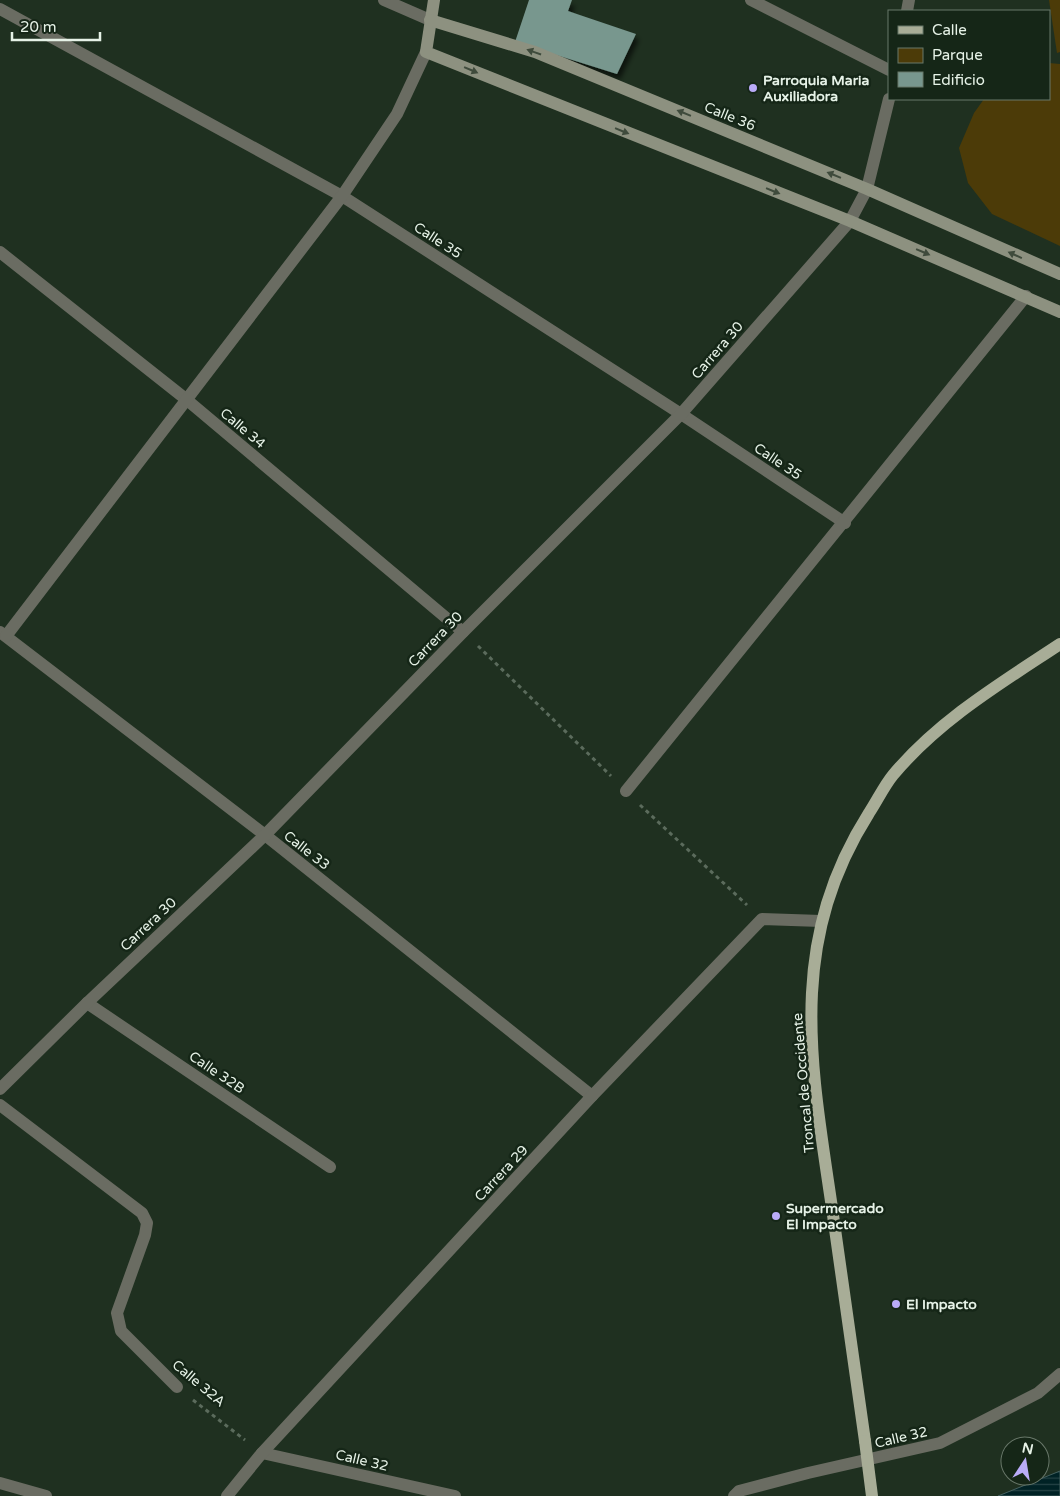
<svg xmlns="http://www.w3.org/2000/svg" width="1060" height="1496" font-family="'Varela Round',sans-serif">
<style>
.green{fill:#4c3b08}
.water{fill:url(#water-rules);stroke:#45605f}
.building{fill:#78978e;filter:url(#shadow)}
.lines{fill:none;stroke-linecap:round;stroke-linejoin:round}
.path{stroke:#5b6b5c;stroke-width:3;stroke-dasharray:4 4;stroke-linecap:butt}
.lane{stroke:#6a6c62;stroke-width:12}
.street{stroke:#6a6c62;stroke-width:12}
.secondary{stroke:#8d9180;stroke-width:12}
.primary{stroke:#a8ad97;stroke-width:12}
.primary-bridge{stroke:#a8ad97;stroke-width:12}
.oneway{fill:#3f4b3c}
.poi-dot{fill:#b9abf7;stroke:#152617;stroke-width:2}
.labels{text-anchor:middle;stroke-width:5;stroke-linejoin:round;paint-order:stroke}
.poi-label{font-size:14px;font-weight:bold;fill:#e6f2e7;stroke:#152617;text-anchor:start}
.street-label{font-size:14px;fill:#e6f2e7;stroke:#152617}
</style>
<defs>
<pattern id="water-rules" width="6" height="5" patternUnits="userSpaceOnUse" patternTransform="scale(1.25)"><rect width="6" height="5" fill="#002225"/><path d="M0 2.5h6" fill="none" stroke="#254345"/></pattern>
<filter id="shadow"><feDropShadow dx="3" dy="5.5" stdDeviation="2.5" flood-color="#0009"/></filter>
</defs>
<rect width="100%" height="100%" fill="#1f3020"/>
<g class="green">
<path d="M1049,0H1060V52L1057,53Z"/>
<path d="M1049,63L1060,64V246L992,214L968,183L959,148L974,113L984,99H1049Z"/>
</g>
<path class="water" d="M1060,1471V1496H998Z"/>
<path class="building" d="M529,0H572L568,11L636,34L617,74L515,42Z"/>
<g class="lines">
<g class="path">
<path d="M478,646L611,776"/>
<path d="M640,805L747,905"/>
<path d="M193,1400L245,1440"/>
</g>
<path class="lane" d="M0,1105L142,1213L147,1223L145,1235L117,1313L121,1331L177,1387"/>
<g class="street">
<path d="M384,0L430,20"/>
<path d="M751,0L889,70"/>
<path d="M0,9L342,196L681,414L845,523"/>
<path d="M907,11L909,0"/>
<path d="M0,252L187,400L463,632"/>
<path d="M0,632L265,835L592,1096"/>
<path d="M6,636L342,196L397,114L426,52"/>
<path d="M626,791L1026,296"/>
<path d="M87,1003L330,1167"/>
<path d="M0,1089L87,1003L265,835L463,632L681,414L850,221L867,189L889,99"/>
<path d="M262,1453L455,1496"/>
<path d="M0,1483L46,1496"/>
<path d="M227,1496L262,1453L592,1096L762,919L821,921"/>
<path d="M734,1496L739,1491L808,1473L940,1443L1038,1393L1060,1374"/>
</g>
<g class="secondary">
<path d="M434,0L426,52L850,221L1060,312"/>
<path d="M430,20L535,52L867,189L1060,274"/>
</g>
<path class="primary" d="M865,1441C854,1364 843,1286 832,1208C811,1064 786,944 869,813C877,801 884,786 893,775C939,720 1001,683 1060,644"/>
<path class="primary-bridge" d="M865,1441L872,1496"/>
</g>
<defs><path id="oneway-solid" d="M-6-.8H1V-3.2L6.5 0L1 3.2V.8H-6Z" transform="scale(1.25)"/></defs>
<g class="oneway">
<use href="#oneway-solid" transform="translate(534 52) rotate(-161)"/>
<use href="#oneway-solid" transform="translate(471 70) rotate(23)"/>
<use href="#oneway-solid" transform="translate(684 113) rotate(-158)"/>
<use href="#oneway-solid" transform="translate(622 131) rotate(22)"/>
<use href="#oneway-solid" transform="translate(834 175) rotate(-158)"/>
<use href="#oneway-solid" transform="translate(773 191) rotate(22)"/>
<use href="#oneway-solid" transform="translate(923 252) rotate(23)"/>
<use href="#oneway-solid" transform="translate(1015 255) rotate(-156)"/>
</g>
<g class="poi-dot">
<circle cx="753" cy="88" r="5"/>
<circle cx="776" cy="1216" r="5"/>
<circle cx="896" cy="1304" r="5"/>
</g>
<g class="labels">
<g class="poi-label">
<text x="763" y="85">Parroquia Maria<tspan x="763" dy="16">Auxiliadora</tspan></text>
<text x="786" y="1213">Supermercado<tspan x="786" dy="16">El Impacto</tspan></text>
<text x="906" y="1309">El Impacto</text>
</g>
<g class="street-label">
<text transform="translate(730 116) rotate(22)" y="5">Calle 36</text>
<text transform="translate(438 240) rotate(33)" y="5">Calle 35</text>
<text transform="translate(717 350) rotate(-49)" y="5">Carrera 30</text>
<text transform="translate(243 428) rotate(40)" y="5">Calle 34</text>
<text transform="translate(778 461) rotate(34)" y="5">Calle 35</text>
<text transform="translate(435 639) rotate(-46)" y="5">Carrera 30</text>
<text transform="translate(307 850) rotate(38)" y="5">Calle 33</text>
<text transform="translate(148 924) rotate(-43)" y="5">Carrera 30</text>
<text transform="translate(217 1072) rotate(34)" y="5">Calle 32B</text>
<text transform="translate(803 1083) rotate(-95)" y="5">Troncal de Occidente</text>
<text transform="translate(501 1173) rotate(-47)" y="5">Carrera 29</text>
<text transform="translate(199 1383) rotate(40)" y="5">Calle 32A</text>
<text transform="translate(901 1437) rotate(-13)" y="5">Calle 32</text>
<text transform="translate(362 1460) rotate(13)" y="5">Calle 32</text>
</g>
</g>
<rect x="888" y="10" width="162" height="90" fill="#152617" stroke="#69786a"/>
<rect x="898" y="26" width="25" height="8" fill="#a8ad97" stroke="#69786a"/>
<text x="932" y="35" font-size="15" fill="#e6f2e7">Calle</text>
<rect x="898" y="48" width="25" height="15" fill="#4c3b08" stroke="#69786a"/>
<text x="932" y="60" font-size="15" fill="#e6f2e7">Parque</text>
<rect x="898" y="72" width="25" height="15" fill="#78978e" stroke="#69786a"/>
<text x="932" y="85" font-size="15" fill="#e6f2e7">Edificio</text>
<g transform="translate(1025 1461) rotate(12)"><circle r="24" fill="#152617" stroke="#69786a"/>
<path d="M0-4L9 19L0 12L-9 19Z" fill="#b9abf7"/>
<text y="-8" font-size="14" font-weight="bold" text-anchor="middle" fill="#e6f2e7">N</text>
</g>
<path d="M12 32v8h88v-8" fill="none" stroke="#e6f2e7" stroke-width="2.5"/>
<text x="20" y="32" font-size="15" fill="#e6f2e7" stroke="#152617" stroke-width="4" paint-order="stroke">20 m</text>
</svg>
